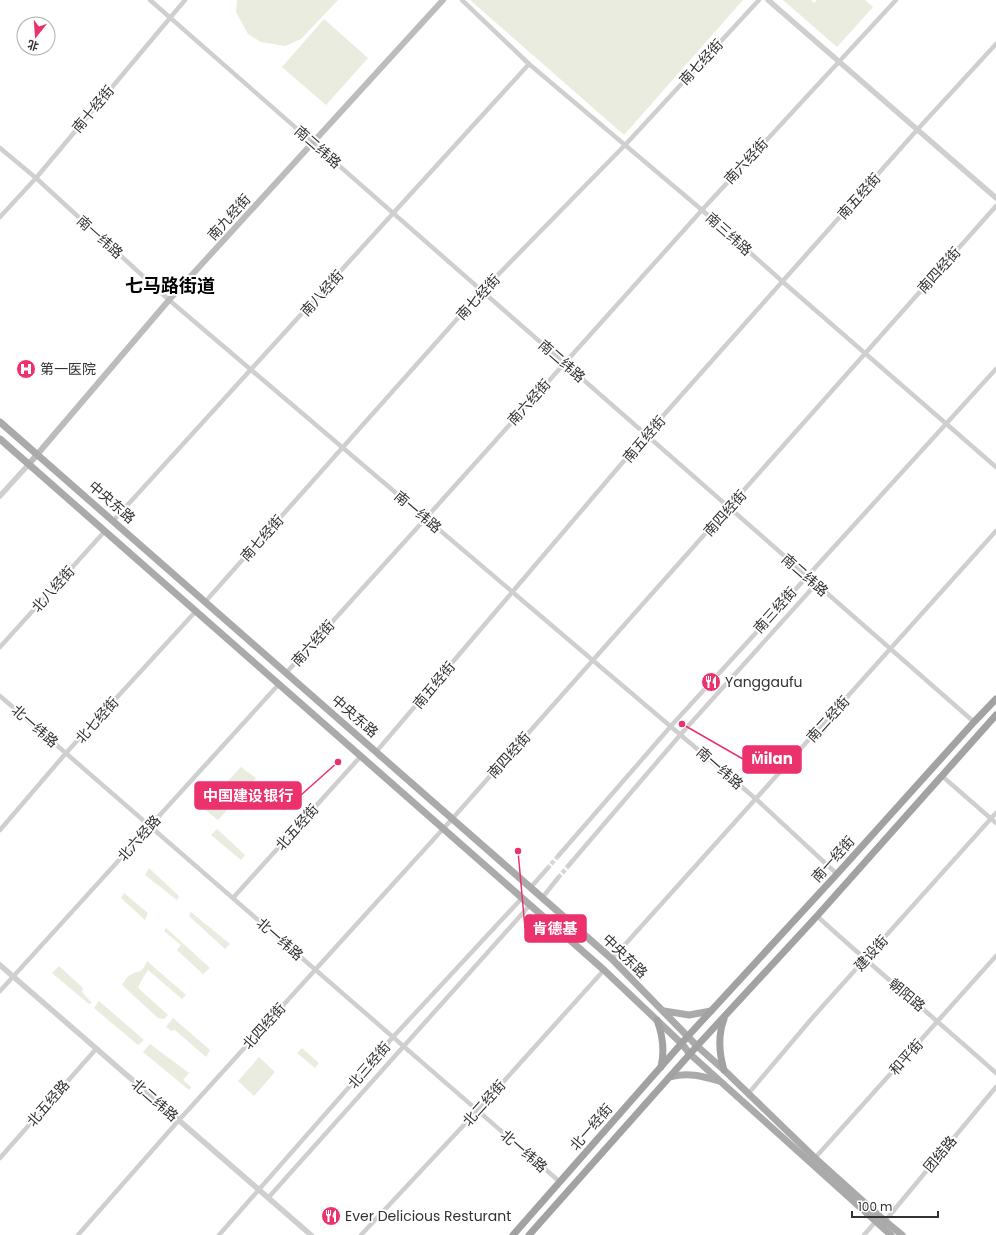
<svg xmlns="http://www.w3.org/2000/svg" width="996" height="1235" font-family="Poppins,'Noto Sans SC',sans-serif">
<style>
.green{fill:#e9ecde}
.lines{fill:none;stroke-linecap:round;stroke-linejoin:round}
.minor-tunnel{stroke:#d6d6d6;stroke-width:4.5;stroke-dasharray:4.5 2;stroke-linecap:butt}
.minor{stroke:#cfcfcf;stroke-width:4.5}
.tertiary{stroke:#cfcfcf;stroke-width:5.5}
.secondary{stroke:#bcbcbc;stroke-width:6}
.primary{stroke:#aaa;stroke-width:7}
.trunk{stroke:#a2a2a2;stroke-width:7}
.labels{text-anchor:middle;stroke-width:4;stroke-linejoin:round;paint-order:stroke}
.street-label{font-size:14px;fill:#323232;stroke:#fff}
.poi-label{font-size:14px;fill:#323232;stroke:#fff;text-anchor:start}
.district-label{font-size:18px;font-weight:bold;fill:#000;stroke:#fff}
.leader{fill:none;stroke:#ec326c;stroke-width:1.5}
.callout-dot{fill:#ec326c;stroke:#fff;stroke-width:1.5}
.callout{fill:#ec326c;stroke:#ec326c;stroke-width:1.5}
.callout-label{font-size:15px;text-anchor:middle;font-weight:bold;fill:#fff}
</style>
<rect width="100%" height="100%" fill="#fff"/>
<g class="green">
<path d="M237,0H338L301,39L285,46L261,42L248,34L236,12Z"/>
<path d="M470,0H743L624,135Z"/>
<path d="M783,0H811L814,3L817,0H865L873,7L837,47Z"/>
<path d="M324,19L368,58L326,105L282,67Z"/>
<path d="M241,767L256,778L218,820L203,808Z"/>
<path d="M266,784L290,804L285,811L261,790Z"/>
<path d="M217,829L245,855L241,860L211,835Z"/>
<path d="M149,868L179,896L177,900L145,875Z"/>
<path d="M124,893L148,913L145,920L121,898Z"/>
<path d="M191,912L230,944L225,949L189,916Z"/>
<path d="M166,928L210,968L203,974L177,950L181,945L164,931Z"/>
<path d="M147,961L186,995L182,999L148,970L141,981L138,988L168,1015L164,1019L158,1018L122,985C124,982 127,976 130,975C140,969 141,975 147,961Z"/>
<path d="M59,966L83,988L82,992L92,1003L89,1004L52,973Z"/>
<path d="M99,1001L144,1040L138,1045L94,1008Z"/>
<path d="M173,1018L210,1050L206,1057L175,1030L171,1031L166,1027Z"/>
<path d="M150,1044L189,1073L183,1080L191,1087L189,1090L143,1052Z"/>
<path d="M302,1048L319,1063L315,1068L297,1053Z"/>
<path d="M259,1057L275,1072L254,1096L238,1081Z"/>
</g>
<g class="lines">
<g class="minor-tunnel">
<path d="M547,869L559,855"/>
<path d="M558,878L569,865"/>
</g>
<g class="minor">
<path d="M150,0L974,722"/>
<path d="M462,0L529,64L702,210L783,282L996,467"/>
<path d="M0,148L36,178L169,300L756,799L837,874"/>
<path d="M0,217L36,178L185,0"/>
<path d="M113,521L529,64"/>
<path d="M205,602L482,291L626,144L759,0"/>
<path d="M0,647L105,531"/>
<path d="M286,673L426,518L702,210L896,0"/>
<path d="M0,696L560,1182"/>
<path d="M376,752L646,435L917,130L996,44"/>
<path d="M942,776L996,823"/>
<path d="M0,830L66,753L196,611"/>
<path d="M559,855L671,726L996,369"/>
<path d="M569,865L681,734L816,584"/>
<path d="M531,887L547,869"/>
<path d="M233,898L361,756"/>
<path d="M542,898L558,878"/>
<path d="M817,916C876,970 937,1020 996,1073"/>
<path d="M612,959L996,531"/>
<path d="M0,991L279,684"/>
<path d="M748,1094L813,1017L996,813"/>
<path d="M0,1158L96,1049"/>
<path d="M815,1158L996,956"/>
<path d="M268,1198L530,905"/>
<path d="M885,1221L996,1087"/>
<path d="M78,1235L179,1120L452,819L996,206"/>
<path d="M219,1235L393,1037L522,898"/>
<path d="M361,1235L477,1111L604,970"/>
<path d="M864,1235L876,1221"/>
</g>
<g class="tertiary">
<path d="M768,0L996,198"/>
<path d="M0,496L29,464"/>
<path d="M0,965L311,1235"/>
</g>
<path class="secondary" d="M29,464L169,300L443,0"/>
<g class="primary">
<path d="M0,422L612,959L697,1046L724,1070L815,1158L885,1221L902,1235"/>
<path d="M0,439L604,970L682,1044L690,1054L891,1235"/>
<path d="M664,1011L689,1015L711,1011"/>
<path d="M670,1077C688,1072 702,1076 719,1081"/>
</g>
<g class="trunk">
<path d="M657,1020C663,1036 665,1050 661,1067"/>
<path d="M724,1070C719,1053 718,1035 724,1019"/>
<path d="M513,1235L688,1036L837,874L974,722L996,699"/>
<path d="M529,1235L697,1046L817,916L996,715"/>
</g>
</g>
<defs>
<g id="hospital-disc" transform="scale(1)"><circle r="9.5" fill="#ec326c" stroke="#fff"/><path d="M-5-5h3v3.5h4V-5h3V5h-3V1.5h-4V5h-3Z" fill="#fff"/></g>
<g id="restaurant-disc" transform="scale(1)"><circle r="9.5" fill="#ec326c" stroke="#fff"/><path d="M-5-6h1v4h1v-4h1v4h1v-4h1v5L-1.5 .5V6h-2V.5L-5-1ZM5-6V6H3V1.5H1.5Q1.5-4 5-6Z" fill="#fff"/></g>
</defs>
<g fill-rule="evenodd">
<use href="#hospital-disc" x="26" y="369"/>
<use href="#restaurant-disc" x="711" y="682"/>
<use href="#restaurant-disc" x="331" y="1216"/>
</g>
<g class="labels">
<g class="street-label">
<text transform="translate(701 62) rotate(-47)" y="5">南七经街</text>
<text transform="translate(93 109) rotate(-50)" y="5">南十经街</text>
<text transform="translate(318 147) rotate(41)" y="5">南二纬路</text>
<text transform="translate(746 161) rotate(-47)" y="5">南六经街</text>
<text transform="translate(859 196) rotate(-48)" y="5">南五经街</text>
<text transform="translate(229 217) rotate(-48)" y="5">南九经街</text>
<text transform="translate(729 234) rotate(42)" y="5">南三纬路</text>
<text transform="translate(100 237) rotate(42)" y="5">南一纬路</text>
<text transform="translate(939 270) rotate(-48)" y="5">南四经街</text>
<text transform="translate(322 293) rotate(-48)" y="5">南八经街</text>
<text transform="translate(478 297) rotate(-47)" y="5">南七经街</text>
<text transform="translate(562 361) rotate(41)" y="5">南二纬路</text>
<text transform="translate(529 402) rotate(-48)" y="5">南六经街</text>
<text transform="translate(644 439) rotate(-49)" y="5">南五经街</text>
<text transform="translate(112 502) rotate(41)" y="5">中央东路</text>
<text transform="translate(418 512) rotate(40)" y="5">南一纬路</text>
<text transform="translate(725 513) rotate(-48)" y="5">南四经街</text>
<text transform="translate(262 538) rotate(-48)" y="5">南七经街</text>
<text transform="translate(805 575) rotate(41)" y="5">南二纬路</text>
<text transform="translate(53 589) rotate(-48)" y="5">北八经街</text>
<text transform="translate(775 610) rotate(-48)" y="5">南三经街</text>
<text transform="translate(313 643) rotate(-48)" y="5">南六经街</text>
<text transform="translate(434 685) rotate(-50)" y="5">南五经街</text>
<text transform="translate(355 716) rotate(41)" y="5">中央东路</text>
<text transform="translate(828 719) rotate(-48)" y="5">南二经街</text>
<text transform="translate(97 720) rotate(-48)" y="5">北七经街</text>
<text transform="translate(35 726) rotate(41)" y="5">北一纬路</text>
<text transform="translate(509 755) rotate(-48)" y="5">南四经街</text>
<text transform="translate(720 768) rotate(41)" y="5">南一纬路</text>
<text transform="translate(297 827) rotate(-48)" y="5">北五经街</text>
<text transform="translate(139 838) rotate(-48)" y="5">北六经路</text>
<text transform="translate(833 859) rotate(-48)" y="5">南一经街</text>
<text transform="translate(280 939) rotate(41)" y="5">北一纬路</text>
<text transform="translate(871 953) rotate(-48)" y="5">建设街</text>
<text transform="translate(625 956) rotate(44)" y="5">中央东路</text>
<text transform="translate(907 995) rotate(40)" y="5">朝阳路</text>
<text transform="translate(264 1026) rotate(-48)" y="5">北四经街</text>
<text transform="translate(906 1057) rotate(-48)" y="5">和平街</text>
<text transform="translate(369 1065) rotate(-49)" y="5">北三经街</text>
<text transform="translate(155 1100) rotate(41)" y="5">北二纬路</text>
<text transform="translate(48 1103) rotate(-49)" y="5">北五经路</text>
<text transform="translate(484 1103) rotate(-48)" y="5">北二经街</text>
<text transform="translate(591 1127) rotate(-49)" y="5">北一经街</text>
<text transform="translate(524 1151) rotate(41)" y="5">北一纬路</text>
<text transform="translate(940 1154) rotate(-50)" y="5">团结路</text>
</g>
<g class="poi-label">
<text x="40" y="374">第一医院</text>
<text x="725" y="687">Yanggaufu</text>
<text x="345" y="1221">Ever Delicious Resturant</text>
</g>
<g class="district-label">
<text x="170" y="292">七马路街道</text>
</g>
</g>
<path class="leader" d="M682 724L743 759M338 762L301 795M518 851L525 928"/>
<g class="callout-dot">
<circle cx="682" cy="724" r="4"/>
<circle cx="338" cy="762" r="4"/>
<circle cx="518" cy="851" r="4"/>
</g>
<g class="callout">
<rect x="743" y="746" width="58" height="27" rx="4"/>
<rect x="195" y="782" width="106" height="27" rx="4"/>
<rect x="525" y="915" width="61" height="27" rx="4"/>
</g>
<g class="callout-label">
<text x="772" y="764">M̈ilan</text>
<text x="248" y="801">中国建设银行</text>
<text x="555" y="934">肯德基</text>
</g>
<g transform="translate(36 36) rotate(197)"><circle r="19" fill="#ffffff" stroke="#adadad"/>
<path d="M0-3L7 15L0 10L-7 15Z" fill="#ec326c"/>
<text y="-6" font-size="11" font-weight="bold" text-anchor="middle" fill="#323232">北</text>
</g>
<path d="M852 1211v6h86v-6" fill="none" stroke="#323232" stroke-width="2"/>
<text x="858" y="1211" font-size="12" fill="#323232" stroke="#ffffff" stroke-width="3" paint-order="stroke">100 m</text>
</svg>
